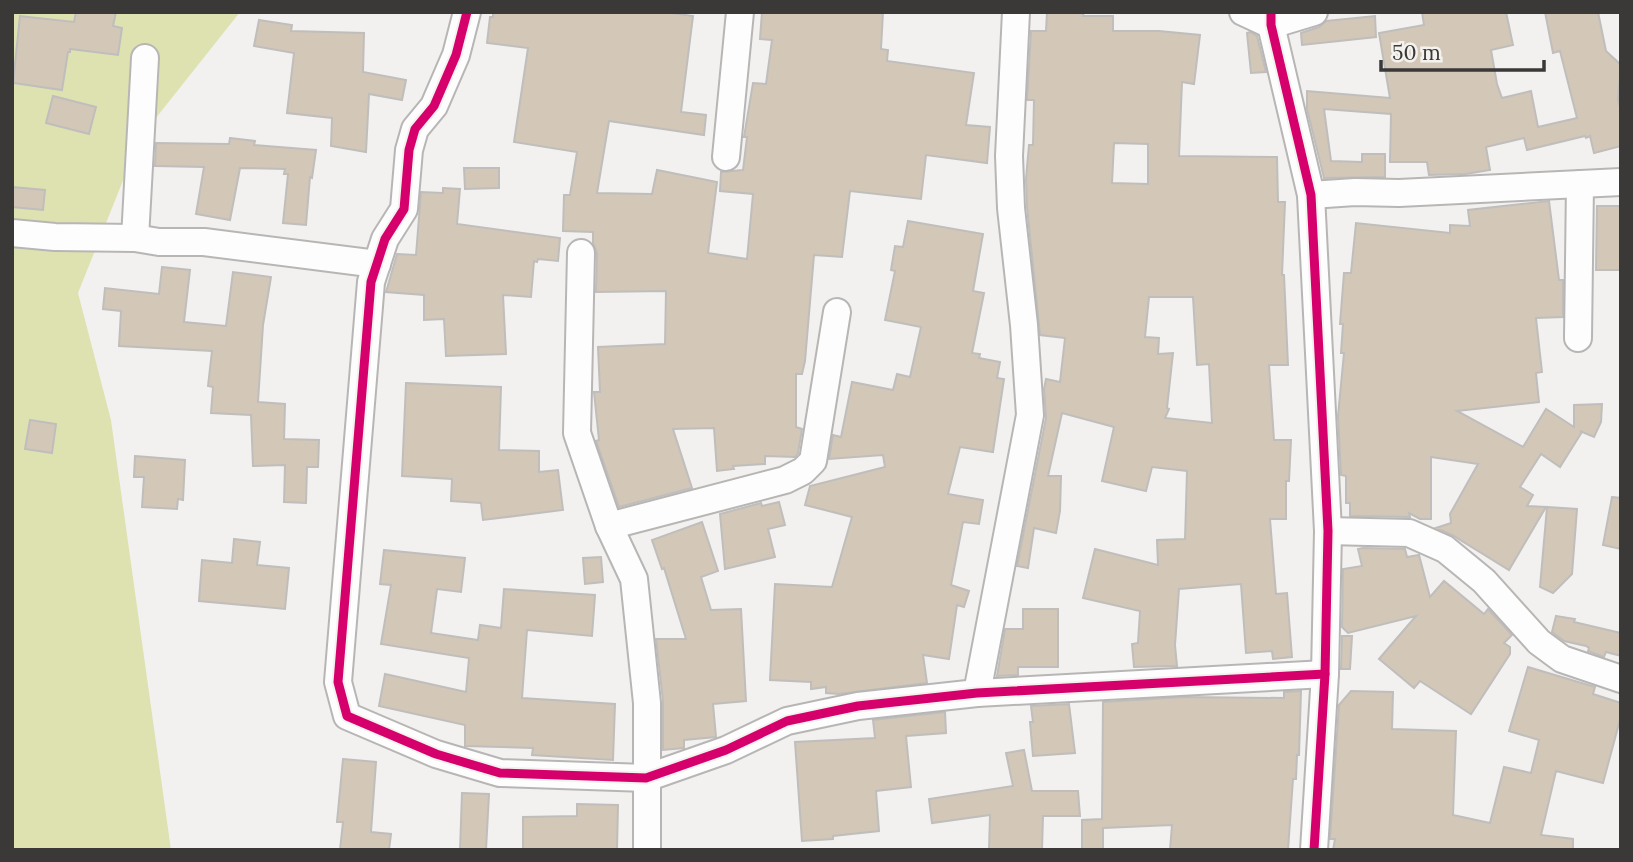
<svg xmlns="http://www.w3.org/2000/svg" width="1633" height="862" font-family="Lora,serif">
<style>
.green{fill:#dee2b1}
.building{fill:#d3c7b7;stroke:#bfbebc;stroke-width:2;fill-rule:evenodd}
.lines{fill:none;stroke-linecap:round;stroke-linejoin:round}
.minor-casing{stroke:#b8b6b5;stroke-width:30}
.minor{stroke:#fdfdfd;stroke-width:26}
.cycleway-casing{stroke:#f4f2ee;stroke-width:13}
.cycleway{stroke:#d6006c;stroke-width:9}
</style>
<rect width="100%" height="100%" fill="#f3f1ef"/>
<path class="green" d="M12,12H240L140,138L78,293L111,420L171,850H12Z"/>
<g class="building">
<path d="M76,12H116L113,26L122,28L118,55L70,49V52H68L62,90L13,83L20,16L74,22Z"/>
<path d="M493,12H665L693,16L681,112L706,115L704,135L609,121L597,193L652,194L657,170L717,182L708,253L747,259L753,194L720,191L721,172L743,170L747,137H744L753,83L766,84L772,40L760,39L762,12H883L881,49L888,50L887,61L974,73L966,125L990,127L987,163L926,155L921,199L850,191L842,257L814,255L805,361L802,374H796V427L802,429L798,453L795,457L765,456V464L733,466L734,469L717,471L714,428L673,429L692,488L619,507L596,441L599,440L594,392H600L598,347L665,344L666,291L596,292L597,253L593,243V232L563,231L564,195H570L577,152L514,142L528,48L487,43L490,17H493Z"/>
<path d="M1047,12H1084L1083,16H1113V31H1159L1200,35L1194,84L1182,82L1179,156L1277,157L1278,202H1285L1282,275H1284L1288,365H1269L1274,440H1291L1289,481H1286V519H1270L1276,594L1287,593L1292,657L1273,659L1272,651L1246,653L1241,584L1179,589L1175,645L1177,666L1134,667L1132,644L1138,643L1140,611L1083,598L1095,549L1158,565L1157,540L1185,539L1187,471L1152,467L1146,491L1102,481L1114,427L1062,413L1048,476H1061L1060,511L1056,533L1034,528L1028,568L1017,566L1046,418L1044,389L1046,379L1060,382L1065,338L1040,335L1027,207L1026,179L1029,145H1033L1034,100H1027L1031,31H1046ZM1114,143L1148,144V184L1112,183ZM1149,297H1193L1197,365L1209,364L1212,423L1165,418L1169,409L1167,408L1173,353L1158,354L1159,338L1145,337Z"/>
<path d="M1422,12H1506L1513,45L1491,50L1497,84L1502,98L1531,91L1538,127L1577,118L1560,51L1553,53L1545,12H1598L1606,51L1621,65L1618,100L1621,110V146L1594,153L1590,136L1586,138L1585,136L1527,150L1524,138L1486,147L1490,170L1466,174L1429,175L1427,162H1390L1391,114L1324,109L1331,161L1362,162V154H1385V177L1324,178L1307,109V91L1390,98L1379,33L1424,25Z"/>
<path d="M1375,16L1376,37L1302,45L1301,33L1319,27L1326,21Z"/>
<path d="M259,20L292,25L291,31L364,33L363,72L406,80L402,100L369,94L366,152L331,146L332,118L287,113L294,53L254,46Z"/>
<path d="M1250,32L1257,36L1266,72L1251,73L1247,33Z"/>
<path d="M53,96L96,107L89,134L46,123Z"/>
<path d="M230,138L255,141L254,145L316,150L312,178L310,177L306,225L283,223L288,174H284L285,169L240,168L230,220L196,214L204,167L155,166L156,143L229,144Z"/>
<path d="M464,168H499V188L465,189Z"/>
<path d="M12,187L45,190L43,210L12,207Z"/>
<path d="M443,188L460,189L457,224L560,238L558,261L538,259L537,262L534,261L531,297L503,295L506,354L446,356L444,319L424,320V295L386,292L397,254L416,255L421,192L443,193Z"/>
<path d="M1549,201L1559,280H1563V317L1536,318L1542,372L1536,373L1539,402L1457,411L1523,447L1546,409L1574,427V405L1602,404L1601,422L1594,437L1580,431L1582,432L1560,467L1541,454L1520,487L1533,495L1527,506L1546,507L1509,570L1452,535L1436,528L1451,523L1450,514L1478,464L1431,457V519H1420L1409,513L1410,517L1350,516V503H1346V476L1341,475L1338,416L1344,353H1341L1343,324H1340L1344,273H1351L1356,223L1450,233V225L1470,226L1468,210Z"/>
<path d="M1597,206H1621V270H1596Z"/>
<path d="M908,221L983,234L973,291L984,293L972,353L980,354L979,358L1000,362L997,378L1004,379L993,452L960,447L948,494L983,500L979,524L963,522L951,585L969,591L964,607L957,605L949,659L923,655L927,683L839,694L826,693V687L811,689V682L770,680L775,584L832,587L852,517L805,505L810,486L885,467L883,455L829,459L833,435L841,437L852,382L893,390L897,374L910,377L921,327L885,320L895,271L891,270L895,246L903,247Z"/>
<path d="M162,267L190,270L184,322L226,326L233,272L271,277L263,325L258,402L285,404L284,439L319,440L318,467H307L306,503L284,502L285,465L253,466L251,415L211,413L213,387L208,386L212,351L119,346L121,311L103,309L105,288L159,294Z"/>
<path d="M406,383L501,387L499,450L539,451V472L558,470L563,510L483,520L481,503L451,501L452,479L402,476Z"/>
<path d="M30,420L56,424L52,453L25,449Z"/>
<path d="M135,456L185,460L183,500L178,499L177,509L142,507L144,477H134Z"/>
<path d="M1612,497L1621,498V549L1603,545Z"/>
<path d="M779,502L785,525L768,529L775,557L725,569L720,514L761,503L762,506Z"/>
<path d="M1547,507L1577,509L1572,574L1553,593L1540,587Z"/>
<path d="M702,522L718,571L701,577L711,610L741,609L746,701L713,704L716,737L684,740V748L663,750V701L656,639H686L664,568L662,569L652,540Z"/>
<path d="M234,539L260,542L257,565L289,568L285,609L199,601L202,560L232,563Z"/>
<path d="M1363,548L1405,549L1407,557L1419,555L1430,597L1444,581L1484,614L1488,609L1512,635L1504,643L1510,647V654L1471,714L1420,681L1414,688L1379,659L1416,616L1348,633L1342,627L1343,569L1362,566L1358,549Z"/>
<path d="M384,550L465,558L461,592L437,589L431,633L478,640L480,625L501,628L504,589L595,595L592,636L527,630L522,698L615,704L613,760L532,755L533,748L465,746V725L379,706L385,674L466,692L469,658L381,644L391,585L380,584Z"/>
<path d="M601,557L603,582L585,584L583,558Z"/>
<path d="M1023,609H1058V667H1018V675L997,676L1005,629H1023Z"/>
<path d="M1556,616L1575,619L1574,622L1621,633V656L1606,652L1604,657L1588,651L1589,648L1586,646L1564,641L1552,632Z"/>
<path d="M1342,636H1352L1350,669H1341Z"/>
<path d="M1528,667L1595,687L1593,694L1621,703V716L1603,783L1556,771L1541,835L1573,839V850H1333L1335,839H1330L1339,705L1351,691L1393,692L1392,729L1456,731L1453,815L1490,823L1504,767L1531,773L1539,740L1509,731Z"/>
<path d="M1301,691L1299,755H1297L1296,779H1293L1288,850H1170L1172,825L1103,828V850H1082V820L1102,819L1103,702L1185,697L1284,698V692Z"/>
<path d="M1069,704L1075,753L1033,756L1030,722H1033L1031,706Z"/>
<path d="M945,712L946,733L906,736L911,787L876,791L879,831L833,836V839L802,841L795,742L875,738L873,720Z"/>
<path d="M1024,750L1032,791H1078L1080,816H1043L1042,850H989L990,815L932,823L929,799L1013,786L1006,753Z"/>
<path d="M343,759L376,762L371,832L391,834L389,850H340L343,822H337Z"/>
<path d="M462,793L489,794L486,850H460Z"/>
<path d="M577,804L618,805L617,850H523V817L577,816Z"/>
</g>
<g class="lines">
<g class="minor-casing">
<g id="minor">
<path d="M467,12L456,55L434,106L415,129L409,150L404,209L385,239L371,282L338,682L347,716L436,754L500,773L646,778L726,750L787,721L858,706L977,693L1325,674"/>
<path d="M1243,12L1271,25L1314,12"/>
<path d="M1271,12V25L1311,195L1328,531L1325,674L1314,850"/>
<path d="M145,58L135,238L159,242H204L377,264"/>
<path d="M726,157L740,12"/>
<path d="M1311,195L1355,192L1399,193L1621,182"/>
<path d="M12,233L55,237L135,238"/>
<path d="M581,253L577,433L609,526L634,579L647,703V850"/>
<path d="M1578,338L1580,184"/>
<path d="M609,526L785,480L803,471L813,461L837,312"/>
<path d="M1328,531L1409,533L1445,549L1484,581L1539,642L1562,659L1621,679"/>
<path d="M977,693L1030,415L1024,325L1011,208L1009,156L1016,12"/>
</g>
</g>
<use href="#minor" class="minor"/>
<g class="cycleway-casing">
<g id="cycleway">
<path d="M467,12L456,55L434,106L415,129L409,150L404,209L385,239L371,282L338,682L347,716L436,754L500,773L646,778L726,750L787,721L858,706L977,693L1325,674"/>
<path d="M1271,12V25L1311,195L1328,531L1325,674L1314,850"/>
</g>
</g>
<use href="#cycleway" class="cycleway"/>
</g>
<rect width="1633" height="862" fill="none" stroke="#3a3937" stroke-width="28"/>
<path d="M1381 60v10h163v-10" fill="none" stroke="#3a3937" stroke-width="3.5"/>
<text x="1392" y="60" font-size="21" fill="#3a3937" stroke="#f4f2ee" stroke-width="5" paint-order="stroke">50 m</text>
</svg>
